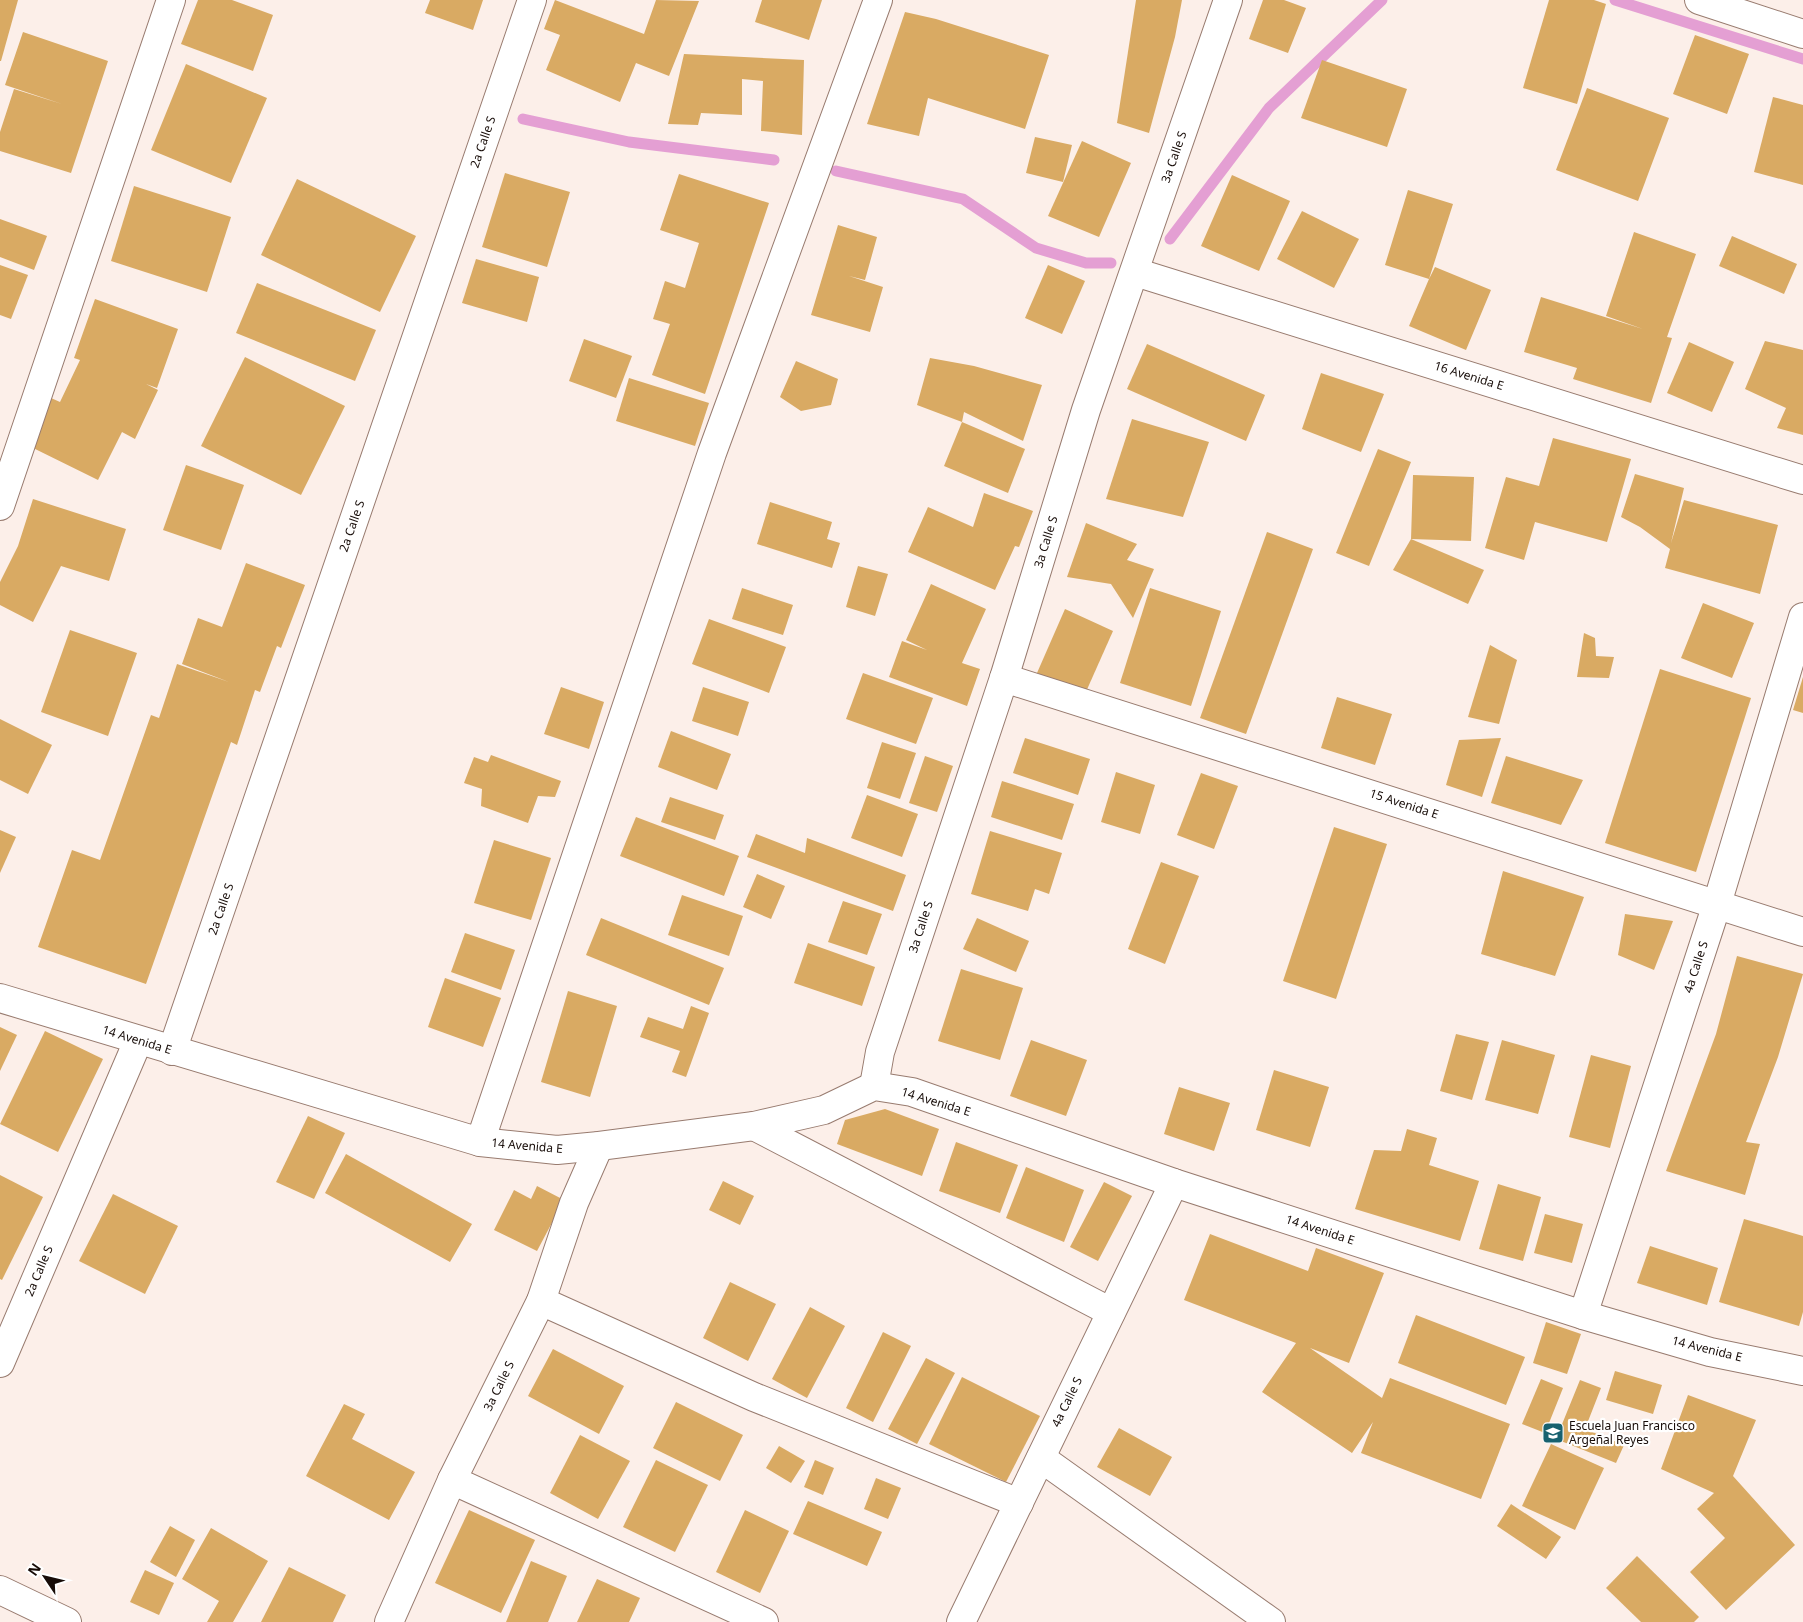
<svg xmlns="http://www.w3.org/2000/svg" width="1803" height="1622" font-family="'Noto Sans',sans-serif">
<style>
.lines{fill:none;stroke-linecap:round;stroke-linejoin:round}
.stream{stroke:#e49fd3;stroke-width:11}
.building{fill:#d9aa63}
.minor-casing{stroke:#987b6f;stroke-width:30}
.minor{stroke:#fff;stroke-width:28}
.labels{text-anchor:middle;stroke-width:4.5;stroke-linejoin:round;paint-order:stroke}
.street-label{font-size:12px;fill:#170c08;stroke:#fff}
.poi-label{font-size:12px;fill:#170c08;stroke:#fff;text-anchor:start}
</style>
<rect width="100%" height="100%" fill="#fcefe9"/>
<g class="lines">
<g class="stream">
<path d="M1615,0L1803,59"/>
<path d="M523,119L629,142L774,160"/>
<path d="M836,171L963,199L1036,248L1086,263H1111"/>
<path d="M1170,239L1269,108L1382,0"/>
</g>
</g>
<g class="building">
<path d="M0,0H18L1,61H0Z"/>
<path d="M198,0H232L273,15L253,71L181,44Z"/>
<path d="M430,0H483L473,30L425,13Z"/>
<path d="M555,0L644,34L656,0L699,1L669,76L636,63L620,102L546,70L560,35L544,29Z"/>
<path d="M762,0H822L809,40L755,22Z"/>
<path d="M1136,0H1182L1175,37L1149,133L1117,123Z"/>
<path d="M1263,0H1284L1306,8L1288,53L1249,39Z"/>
<path d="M1549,0H1594L1606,4L1577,104L1523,88Z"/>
<path d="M905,12L936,19L1049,55L1025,129L928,98L919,136L867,124Z"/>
<path d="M23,32L108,61L71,173L0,151V132L14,89L62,104L5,85Z"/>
<path d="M1695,35L1749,54L1727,114L1673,94Z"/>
<path d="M684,54L804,60L802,135L761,131L763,81L742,79V115L701,113L698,125L668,124Z"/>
<path d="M1322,60L1407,89L1387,147L1301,118Z"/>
<path d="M186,64L267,98L231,183L151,150Z"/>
<path d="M1587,88L1669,118L1638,201L1556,170Z"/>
<path d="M1773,97L1803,105V185L1754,172Z"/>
<path d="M1035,137L1072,145L1063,182L1026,173Z"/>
<path d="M1082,141L1131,163L1099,237L1048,216Z"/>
<path d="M505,173L570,192L547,267L482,247Z"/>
<path d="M679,174L769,203L705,394L652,375L670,324L653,319L665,281L685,288L699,243L660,230Z"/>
<path d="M1232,175L1290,201L1259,271L1201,246Z"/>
<path d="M297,179L416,236L380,312L261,255Z"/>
<path d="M134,186L231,217L207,292L111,261Z"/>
<path d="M1408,190L1453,204L1429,279L1435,267L1491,290L1466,350L1409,326L1429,279L1385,265Z"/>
<path d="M1302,211L1359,239L1334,288L1277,259Z"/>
<path d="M0,219L47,236L34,270L0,257Z"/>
<path d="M838,225L877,237L865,280L849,276L883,287L870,332L811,315Z"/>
<path d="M1634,232L1696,254L1667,337L1672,338L1651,403L1573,379L1577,368L1524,352L1541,297L1643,329L1606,316Z"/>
<path d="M1732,236L1797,264L1784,294L1719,266Z"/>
<path d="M476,259L539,277L527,322L462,303Z"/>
<path d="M0,265L28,275L11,319L0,315Z"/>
<path d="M1048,265L1085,281L1062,334L1025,318Z"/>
<path d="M257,283L376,330L355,381L236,333Z"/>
<path d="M95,299L178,329L157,388L146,384L158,390L135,439L122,432L98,480L27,445L51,398L60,402L80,360L74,358Z"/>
<path d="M584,339L632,356L616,398L569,381Z"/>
<path d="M1765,341L1803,350V435L1777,428L1786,408L1745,389Z"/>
<path d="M1689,342L1734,362L1712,412L1667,393Z"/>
<path d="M1147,344L1265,395L1246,441L1127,389Z"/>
<path d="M245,357L345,406L301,495L201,446Z"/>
<path d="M930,358L974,366L1042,385L1023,441L964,412L962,422L917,405Z"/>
<path d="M796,361L838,379L831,405L801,411L780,397Z"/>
<path d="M1321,373L1384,394L1361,452L1302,429Z"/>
<path d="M629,378L709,403L695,446L616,421Z"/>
<path d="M1132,419L1209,442L1183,517L1106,499Z"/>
<path d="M962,422L1025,449L1008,493L944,466Z"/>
<path d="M1553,438L1631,459L1607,542L1535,522L1524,560L1485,548L1506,477L1539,486Z"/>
<path d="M1378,449L1411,462L1369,566L1336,553Z"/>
<path d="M186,465L244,485L221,550L163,530Z"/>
<path d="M1635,474L1684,488L1671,543L1684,500L1778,525L1760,594L1665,568L1670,549L1640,527L1621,517Z"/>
<path d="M1413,475L1474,477L1471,541L1411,539Z"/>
<path d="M984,493L1033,511L1019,547L1015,546L995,590L908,552L928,507L973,527Z"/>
<path d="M33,499L126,529L109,581L61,566L33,622L0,605V582L18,546Z"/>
<path d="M770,502L832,522L827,539L840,543L832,568L757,544Z"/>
<path d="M1086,523L1137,544L1127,560L1154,569L1133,618L1111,584L1067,577Z"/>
<path d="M1267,532L1313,549L1246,734L1200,718Z"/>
<path d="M1411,539L1484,570L1468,604L1393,570Z"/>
<path d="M246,563L305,585L281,648L277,646L260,692L255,690L237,745L231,742L146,984L38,947L72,850L100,860L151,715L159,718L177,664L229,682L182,664L198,618L222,627Z"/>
<path d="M858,566L888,574L875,616L846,607Z"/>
<path d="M931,584L986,609L962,663L980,669L967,706L889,677L902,641L927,650L906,640Z"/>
<path d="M742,588L793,605L783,635L732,619Z"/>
<path d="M1150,588L1221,611L1191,706L1120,683Z"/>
<path d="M1703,603L1754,623L1732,678L1681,658Z"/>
<path d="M1065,609L1113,631L1085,694L1037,673Z"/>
<path d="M709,619L786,647L769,693L692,664Z"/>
<path d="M70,630L137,653L108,736L41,712Z"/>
<path d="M1584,633L1595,638L1596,656L1614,657L1609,678L1577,677Z"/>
<path d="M1490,645L1517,660L1499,724L1468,717Z"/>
<path d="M1660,669L1751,698L1696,872L1605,843Z"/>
<path d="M863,673L933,698L916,744L846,719Z"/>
<path d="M1803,677V713L1793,710Z"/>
<path d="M561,687L604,702L589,749L544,734Z"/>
<path d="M703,687L749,702L738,736L692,721Z"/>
<path d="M1337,697L1392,714L1375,765L1321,748Z"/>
<path d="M0,719L52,745L28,794L0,780Z"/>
<path d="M671,731L731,754L717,790L658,767Z"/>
<path d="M1025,738L1090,759L1078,795L1013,773Z"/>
<path d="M1501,738L1482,797L1446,785L1459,740Z"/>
<path d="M882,742L916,753L900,799L867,788Z"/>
<path d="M491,755L561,781L555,797L538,796L528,823L481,806L482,789L464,783L474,757L488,762Z"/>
<path d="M925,756L953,766L937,812L909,803Z"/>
<path d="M1506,756L1583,780L1561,825L1491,803Z"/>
<path d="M1116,772L1155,785L1140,834L1101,822Z"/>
<path d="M1201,773L1238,786L1214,849L1177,835Z"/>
<path d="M1002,781L1074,804L1062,840L991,817Z"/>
<path d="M867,795L918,814L902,857L851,838Z"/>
<path d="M670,797L724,815L715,840L661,822Z"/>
<path d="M636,817L739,856L724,896L620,856Z"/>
<path d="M1334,827L1387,844L1336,999L1283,981Z"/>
<path d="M0,830L16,837L0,873Z"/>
<path d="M990,831L1062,853L1049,894L1035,889L1028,911L971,894Z"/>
<path d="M756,834L805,853L807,838L906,875L893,911L747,857Z"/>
<path d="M494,840L551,858L531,920L474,903Z"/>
<path d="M1161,862L1199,876L1165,964L1128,949Z"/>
<path d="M1503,871L1584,897L1555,976L1481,954Z"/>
<path d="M757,874L785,886L771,919L743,907Z"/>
<path d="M682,895L743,916L729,956L668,935Z"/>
<path d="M843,901L882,914L867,955L828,942Z"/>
<path d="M1625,914L1673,921L1654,970L1618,955Z"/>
<path d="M601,918L724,968L709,1005L586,955Z"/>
<path d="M977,918L1029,941L1016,972L963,949Z"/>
<path d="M465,933L515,950L501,990L451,972Z"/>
<path d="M808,943L875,967L862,1006L794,983Z"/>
<path d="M1737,956L1803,974L1778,1057L1746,1142L1760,1144L1745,1195L1666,1171L1716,1034Z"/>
<path d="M961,969L1023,988L1000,1060L938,1041Z"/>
<path d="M445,978L501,998L483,1047L428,1027Z"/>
<path d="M568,991L617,1006L590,1097L541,1082Z"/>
<path d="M691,1006L709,1013L686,1077L672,1072L680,1051L640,1037L648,1017L683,1029Z"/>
<path d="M0,1027L17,1035L0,1071Z"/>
<path d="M45,1031L103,1059L58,1152L0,1124Z"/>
<path d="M1456,1034L1489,1042L1472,1100L1440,1091Z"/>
<path d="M1031,1040L1087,1060L1066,1116L1010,1096Z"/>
<path d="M1502,1040L1555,1055L1538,1114L1485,1100Z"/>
<path d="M1591,1055L1631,1066L1610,1148L1569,1137Z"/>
<path d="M1274,1070L1329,1087L1310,1147L1256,1130Z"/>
<path d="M1179,1087L1230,1103L1214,1151L1164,1134Z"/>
<path d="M885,1109L939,1129L922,1176L837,1144L845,1120Z"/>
<path d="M308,1116L345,1133L314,1199L276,1182Z"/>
<path d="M1407,1129L1437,1138L1429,1165L1479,1181L1460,1241L1355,1209L1374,1150L1401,1151Z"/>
<path d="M956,1142L1018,1165L1000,1213L939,1191Z"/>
<path d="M346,1154L472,1224L450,1262L325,1193Z"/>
<path d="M1026,1167L1084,1190L1064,1242L1006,1218Z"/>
<path d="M0,1175L43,1197L2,1280L0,1279Z"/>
<path d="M723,1181L754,1196L740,1225L709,1210Z"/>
<path d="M1104,1182L1132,1196L1098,1261L1070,1247Z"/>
<path d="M1498,1184L1541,1197L1523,1261L1479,1249Z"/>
<path d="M537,1186L564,1200L537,1251L494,1230L514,1190L531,1199Z"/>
<path d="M113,1194L178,1226L145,1294L79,1261Z"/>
<path d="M1545,1214L1583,1224L1572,1263L1534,1253Z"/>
<path d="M1744,1219L1803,1236V1312L1799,1326L1719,1302Z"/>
<path d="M1210,1234L1308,1271L1316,1248L1384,1273L1349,1363L1310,1348L1382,1398L1390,1378L1510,1424L1481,1499L1361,1453L1373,1422L1352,1453L1262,1392L1296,1343L1184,1300Z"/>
<path d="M1650,1246L1718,1268L1707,1305L1637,1283Z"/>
<path d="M730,1282L776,1304L748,1361L703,1338Z"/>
<path d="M810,1307L845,1326L807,1398L772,1379Z"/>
<path d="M1416,1315L1525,1357L1506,1405L1398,1363Z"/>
<path d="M1546,1322L1581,1334L1567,1374L1533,1363Z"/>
<path d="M883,1332L911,1346L873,1422L846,1408Z"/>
<path d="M553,1349L624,1386L599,1434L528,1396Z"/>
<path d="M926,1358L955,1373L917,1444L888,1429Z"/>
<path d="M1615,1371L1662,1385L1653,1414L1606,1400Z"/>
<path d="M962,1377L1040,1416L1006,1482L929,1444Z"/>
<path d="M1541,1379L1563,1388L1545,1433L1522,1424Z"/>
<path d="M1580,1380L1601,1388L1585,1429L1624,1445L1616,1463L1556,1439Z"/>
<path d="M1688,1395L1756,1420L1733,1476L1795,1545L1726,1610L1690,1572L1725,1538L1697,1509L1714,1493L1661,1469Z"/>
<path d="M676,1402L743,1435L720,1481L653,1448Z"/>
<path d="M344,1404L365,1414L352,1439L415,1472L389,1520L306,1476Z"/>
<path d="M1119,1428L1172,1457L1150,1496L1097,1467Z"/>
<path d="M580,1435L630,1461L598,1519L550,1493Z"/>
<path d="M1551,1444L1604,1468L1575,1530L1522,1506Z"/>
<path d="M779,1446L805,1461L791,1483L766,1468Z"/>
<path d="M656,1460L708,1485L675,1552L623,1527Z"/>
<path d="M815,1460L834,1468L823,1495L804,1487Z"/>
<path d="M876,1478L901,1488L888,1519L864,1509Z"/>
<path d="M808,1501L882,1532L867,1566L793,1534Z"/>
<path d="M1511,1504L1561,1537L1546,1559L1497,1526Z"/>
<path d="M469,1510L535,1540L501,1613L435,1583Z"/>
<path d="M745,1510L789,1531L760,1593L716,1572Z"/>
<path d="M170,1526L195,1540L176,1577L150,1562Z"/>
<path d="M211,1528L268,1561L233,1622H207L219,1601L182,1579Z"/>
<path d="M1637,1556L1699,1617L1694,1622H1641L1606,1588Z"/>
<path d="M531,1561L567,1576L548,1622H506Z"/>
<path d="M289,1567L346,1595L333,1622H261Z"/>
<path d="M145,1570L174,1583L159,1615L130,1602Z"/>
<path d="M597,1579L640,1598L629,1622H577Z"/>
</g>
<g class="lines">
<g class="minor-casing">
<g id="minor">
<path d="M1699,0L1803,34"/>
<path d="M1135,272L1803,480"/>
<path d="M0,506L171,0"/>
<path d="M1004,678L1803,932"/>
<path d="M0,998L480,1142L557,1150L599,1146L754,1126L824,1110L874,1086L912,1092L1174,1183L1583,1315L1710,1352L1803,1371"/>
<path d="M172,1051L532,0"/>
<path d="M874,1086L880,1052L1004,678L1086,410L1228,0"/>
<path d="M754,1126L1111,1312"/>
<path d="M480,1142L712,453L878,0"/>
<path d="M541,1301L754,1397L1019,1503"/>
<path d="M1583,1315L1717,904L1803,617"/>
<path d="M0,1363L138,1041"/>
<path d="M1041,1458L1271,1622"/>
<path d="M452,1480L764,1622"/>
<path d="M0,1590L67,1622"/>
<path d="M389,1622L452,1480L541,1301L574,1203L599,1146"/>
<path d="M961,1622L1174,1183"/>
</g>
</g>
<use href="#minor" class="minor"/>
</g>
<defs>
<g id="school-square" transform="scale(1.125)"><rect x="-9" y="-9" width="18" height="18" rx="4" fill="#17616f" stroke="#fff"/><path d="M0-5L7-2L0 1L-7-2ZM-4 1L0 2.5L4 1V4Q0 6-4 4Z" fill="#fff"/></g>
</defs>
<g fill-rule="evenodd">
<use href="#school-square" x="1553" y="1433"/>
</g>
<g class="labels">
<g class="street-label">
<text transform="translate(483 142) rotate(-71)" y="4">2a Calle S</text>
<text transform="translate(1174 157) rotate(-71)" y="4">3a Calle S</text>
<text transform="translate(1469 376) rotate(17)" y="4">16 Avenida E</text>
<text transform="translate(352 526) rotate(-71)" y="4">2a Calle S</text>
<text transform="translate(1046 542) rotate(-73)" y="4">3a Calle S</text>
<text transform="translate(1404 804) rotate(18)" y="4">15 Avenida E</text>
<text transform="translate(221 909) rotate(-71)" y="4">2a Calle S</text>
<text transform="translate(921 927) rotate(-72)" y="4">3a Calle S</text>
<text transform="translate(1696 967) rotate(-72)" y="4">4a Calle S</text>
<text transform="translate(137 1040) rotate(17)" y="4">14 Avenida E</text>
<text transform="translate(936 1102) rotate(17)" y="4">14 Avenida E</text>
<text transform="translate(527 1146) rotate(5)" y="4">14 Avenida E</text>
<text transform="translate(1320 1230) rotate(18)" y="4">14 Avenida E</text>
<text transform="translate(39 1271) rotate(-67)" y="4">2a Calle S</text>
<text transform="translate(1707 1349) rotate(14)" y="4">14 Avenida E</text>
<text transform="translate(499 1386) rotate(-64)" y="4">3a Calle S</text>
<text transform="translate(1067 1402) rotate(-64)" y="4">4a Calle S</text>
</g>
<g class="poi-label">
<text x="1569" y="1430">Escuela Juan Francisco<tspan x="1569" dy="14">Argeñal Reyes</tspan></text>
</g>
</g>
<g transform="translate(45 1577) rotate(305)" stroke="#ffffff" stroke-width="4" paint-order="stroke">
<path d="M0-4L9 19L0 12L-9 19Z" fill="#170c08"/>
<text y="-8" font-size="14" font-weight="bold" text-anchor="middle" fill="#170c08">N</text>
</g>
</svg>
